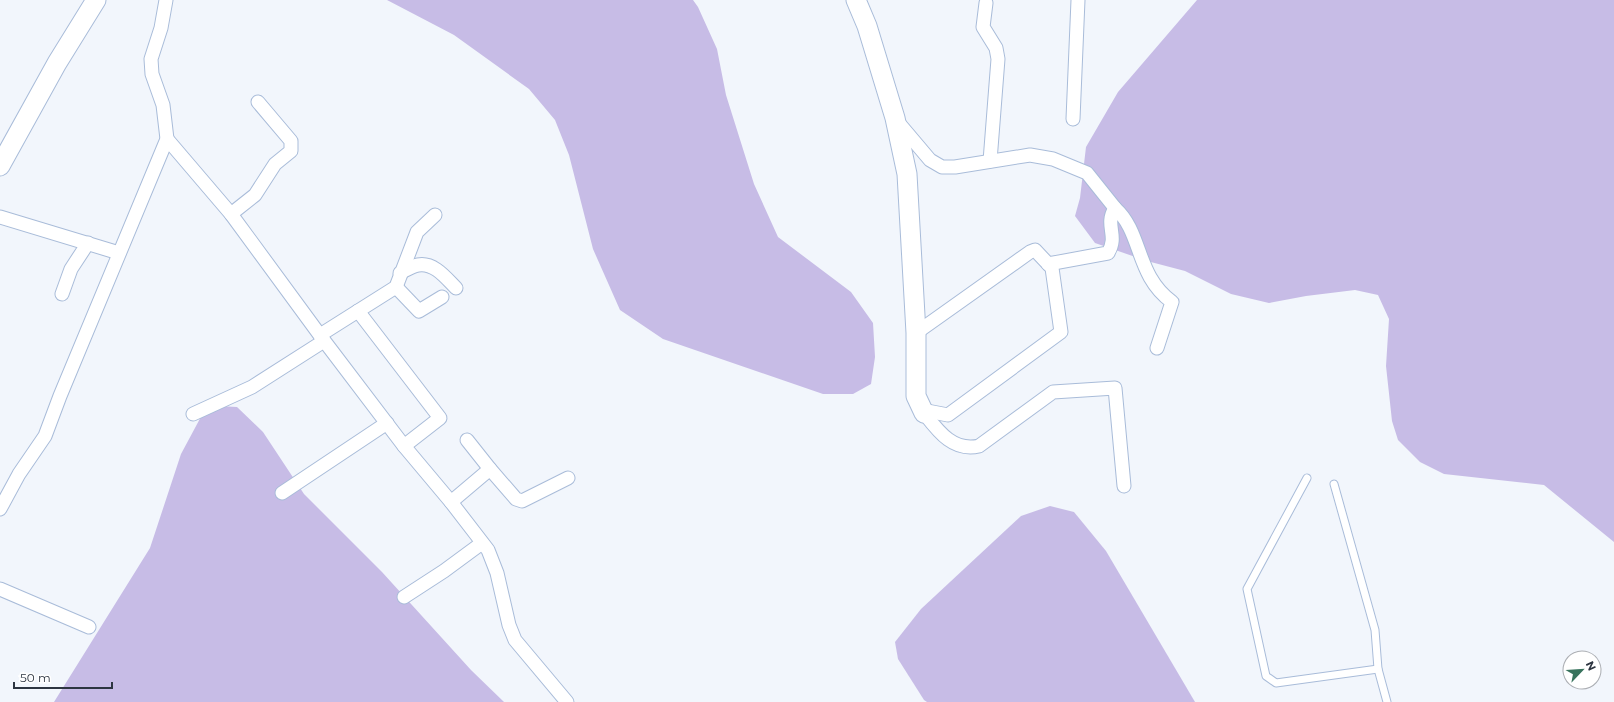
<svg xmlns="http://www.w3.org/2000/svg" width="1614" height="702" font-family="Montserrat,sans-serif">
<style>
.green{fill:#c7bce6}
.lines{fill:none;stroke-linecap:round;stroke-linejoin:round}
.lane-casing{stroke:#a9bcd9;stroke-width:9}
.street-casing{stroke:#a9bcd9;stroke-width:15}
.secondary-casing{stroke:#a9bcd9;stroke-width:21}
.lane{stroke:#fff;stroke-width:7}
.street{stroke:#fff;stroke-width:13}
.secondary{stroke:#fff;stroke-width:19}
</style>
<rect width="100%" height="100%" fill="#f2f6fc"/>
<g class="green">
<path d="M387,0H693L698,7L717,49L726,95L754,184L778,237L851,292L873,323L875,357L871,384L853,394H823L663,339L620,310L593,249L569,155L555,120L529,89L454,35Z"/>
<path d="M1197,0H1614V542L1544,485L1444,474L1420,462L1398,440L1392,421L1386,366L1389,319L1378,295L1355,290L1306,296L1269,303L1231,294L1185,271L1147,261L1095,243L1075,216L1080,198L1086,147L1118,92Z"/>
<path d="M218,406L237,407L263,432L304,494L382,572L471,670L504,702H54L150,548L181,454L203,413Z"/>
<path d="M1050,506L1074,512L1106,551L1195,702H927L924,700L898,659L895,642L921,609L1021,516Z"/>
</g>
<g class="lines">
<g class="lane-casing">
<g id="lane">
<path d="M1307,478L1247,589L1266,676L1276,683L1378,669"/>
<path d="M1334,484L1375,630L1378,669L1387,702"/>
</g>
</g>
<g class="street-casing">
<g id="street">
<path d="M986,3L983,27L996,48L998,59L990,161"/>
<path d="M1073,119L1078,0"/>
<path d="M897,121L930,160L942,167H955L1030,155L1053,159L1087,173L1115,208"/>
<path d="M167,139L231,214L322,338L404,446L451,502L488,550L497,573L509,625L515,640L567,702"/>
<path d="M231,214L255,195L275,164L291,151V141L258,102"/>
<path d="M0,217L119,253"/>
<path d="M1048,264L1108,253C1119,235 1104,226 1115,208C1143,233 1135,275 1172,302L1157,348"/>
<path d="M400,273C406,270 412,266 418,265C434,262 446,278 456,288"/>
<path d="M396,287L419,311L442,297"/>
<path d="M62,294L71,269L88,243"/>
<path d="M358,311L440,418L404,446"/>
<path d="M916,333L1030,252L1035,250L1052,268L1061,332L948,415L922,410"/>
<path d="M320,335L396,287L417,232L435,215"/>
<path d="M924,413C938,431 953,452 979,446L1053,392L1115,388L1124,486"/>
<path d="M193,414L252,387L324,341"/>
<path d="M467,440L490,469"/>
<path d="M282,493L387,423"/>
<path d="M451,502L490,469L516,499L522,501L568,478"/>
<path d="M0,509L19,474L45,436L60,396L167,139L163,105L152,74L151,59L161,28L166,0"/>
<path d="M0,589L89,627"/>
<path d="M404,597L444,571L482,543"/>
</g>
</g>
<g class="secondary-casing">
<g id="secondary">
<path d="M856,0L867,26L895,118L907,174L916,333V396L924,413"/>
<path d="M0,166L57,63L96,0"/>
</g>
</g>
<use href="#lane" class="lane"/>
<use href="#street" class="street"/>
<use href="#secondary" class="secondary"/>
</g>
<g transform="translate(1582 670) rotate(65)"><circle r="19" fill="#ffffff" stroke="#abaeb3"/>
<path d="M0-3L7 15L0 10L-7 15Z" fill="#38735d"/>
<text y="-6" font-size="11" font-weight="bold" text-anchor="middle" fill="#2d3541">N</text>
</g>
<path d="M14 682v6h98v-6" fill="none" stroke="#2d3541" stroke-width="2"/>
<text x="20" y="682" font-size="12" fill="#2d3541" stroke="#ffffff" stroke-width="3" paint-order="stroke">50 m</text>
</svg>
